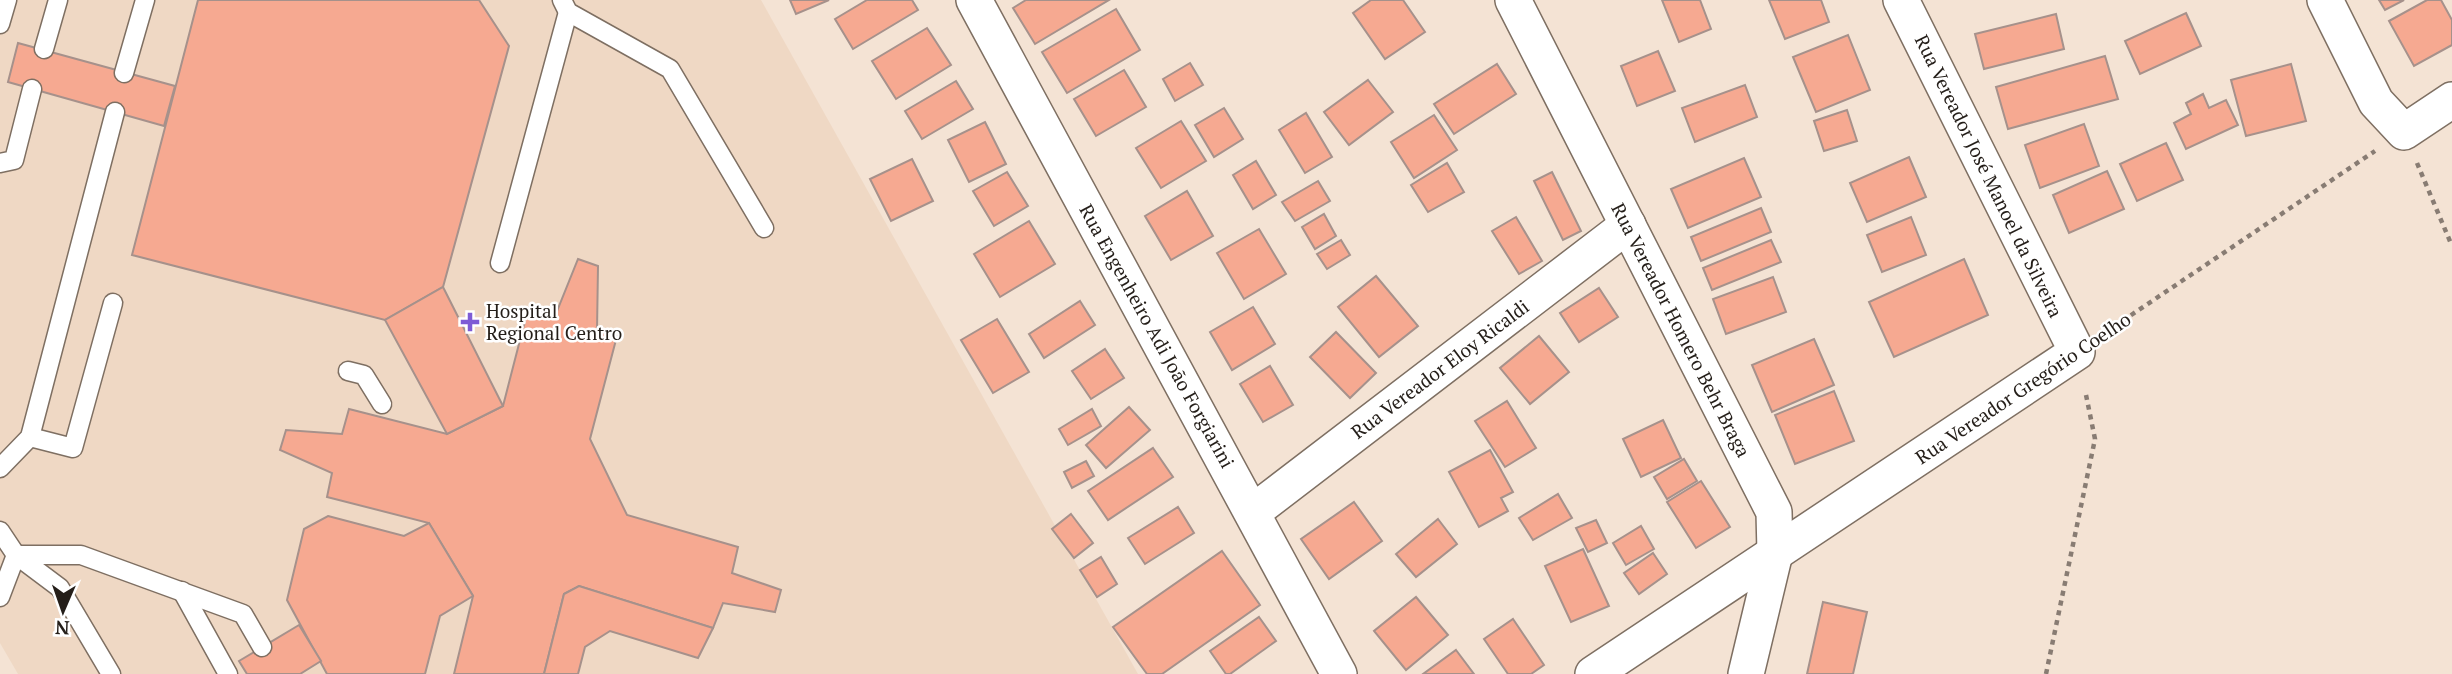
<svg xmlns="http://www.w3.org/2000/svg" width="2452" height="674" font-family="'PT Serif',serif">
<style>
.built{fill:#efd8c4}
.building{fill:#f6a991;stroke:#a6918b;stroke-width:2}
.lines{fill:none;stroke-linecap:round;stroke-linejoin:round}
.lane-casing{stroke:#7e6f62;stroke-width:21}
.street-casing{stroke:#7e6f62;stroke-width:38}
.path{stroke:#887c73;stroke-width:4.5;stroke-dasharray:5 5;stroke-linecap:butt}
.lane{stroke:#fff;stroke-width:18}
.street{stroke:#fff;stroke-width:35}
.poi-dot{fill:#7e5bd5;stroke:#fff;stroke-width:2.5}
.labels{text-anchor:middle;stroke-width:5;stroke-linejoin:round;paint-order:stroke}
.street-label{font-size:19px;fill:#241e19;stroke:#fff}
.poi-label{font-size:19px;fill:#241e19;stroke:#fff;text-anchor:start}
</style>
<rect width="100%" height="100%" fill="#f4e3d4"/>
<path class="built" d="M0,0H761L1138,674H18L0,643Z"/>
<g class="building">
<path d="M198,0H479L509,46L443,287L385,320L132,255Z"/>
<path d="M790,0H829L796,14Z"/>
<path d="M867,0H912L918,10L853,49L835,19Z"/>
<path d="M1026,0H1109L1035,44L1013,8Z"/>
<path d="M1371,0H1403L1425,32L1385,59L1353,13Z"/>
<path d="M1662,0H1700L1711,29L1679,42Z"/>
<path d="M1769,0H1821L1829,22L1785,39Z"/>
<path d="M2379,0H2404L2385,10Z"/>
<path d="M2427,0H2441L2452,20V45L2414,66L2389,21Z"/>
<path d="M1116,9L1140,50L1067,93L1042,52Z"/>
<path d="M2186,13L2201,46L2140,74L2125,41Z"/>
<path d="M2056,14L2064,49L1984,69L1975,34Z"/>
<path d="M927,28L951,65L896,99L872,61Z"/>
<path d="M1848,35L1870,90L1816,112L1793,57Z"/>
<path d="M18,43L175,86L164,126L8,82Z"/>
<path d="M1658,51L1675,91L1637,106L1621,66Z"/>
<path d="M2105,56L2118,99L2008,129L1996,87Z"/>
<path d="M1190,63L1203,85L1175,101L1163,79Z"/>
<path d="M1497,64L1516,94L1454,134L1434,104Z"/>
<path d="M2291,64L2306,121L2246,136L2231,80Z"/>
<path d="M1124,70L1146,107L1096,136L1074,99Z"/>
<path d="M1368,80L1393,112L1349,145L1324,112Z"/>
<path d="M956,81L973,109L922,139L905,111Z"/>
<path d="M1745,85L1757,117L1695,142L1682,108Z"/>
<path d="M2203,94L2209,108L2226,100L2238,125L2186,149L2174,123L2191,114L2186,103Z"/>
<path d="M1224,108L1243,139L1214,157L1195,125Z"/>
<path d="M1847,110L1857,141L1824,151L1814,121Z"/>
<path d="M1306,113L1332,157L1305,173L1279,130Z"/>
<path d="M1434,115L1457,150L1414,178L1391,142Z"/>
<path d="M1181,121L1206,161L1161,188L1136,148Z"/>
<path d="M985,122L1006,164L969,182L948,140Z"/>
<path d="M2084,124L2099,166L2040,188L2025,145Z"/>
<path d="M2166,143L2183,180L2137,201L2120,164Z"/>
<path d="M1909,157L1926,197L1867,222L1850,183Z"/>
<path d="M1744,158L1761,197L1688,228L1671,189Z"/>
<path d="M912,159L933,201L891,221L870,179Z"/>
<path d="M1256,161L1276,195L1253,209L1233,175Z"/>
<path d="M1447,163L1464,192L1428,212L1411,185Z"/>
<path d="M2107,171L2124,209L2069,233L2053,195Z"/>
<path d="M1007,172L1028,206L994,226L973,191Z"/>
<path d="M1552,172L1581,231L1563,240L1534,181Z"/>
<path d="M1318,181L1330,201L1295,221L1282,202Z"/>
<path d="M1187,191L1213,236L1171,260L1145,216Z"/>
<path d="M1761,208L1771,232L1701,261L1691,237Z"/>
<path d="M1324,214L1336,236L1315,249L1302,227Z"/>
<path d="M1516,217L1542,261L1519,274L1492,231Z"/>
<path d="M1911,217L1926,255L1882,272L1867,235Z"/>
<path d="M1029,221L1055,264L1000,297L974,254Z"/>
<path d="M1259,229L1286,274L1244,299L1217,253Z"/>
<path d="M1341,240L1350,255L1327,269L1317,254Z"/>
<path d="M1771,240L1781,262L1712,290L1703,268Z"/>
<path d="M578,259L598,266L597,331L617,336L590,439L627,515L738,547L732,573L781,590L775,612L723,603L713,628L579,586L564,594L544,674H454L473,596L429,523L327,497L332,473L280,450L286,430L342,434L349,409L447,434L503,406L528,309L555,316Z"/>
<path d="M1964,259L1988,315L1894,357L1869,302Z"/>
<path d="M1376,276L1418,326L1379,357L1338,307Z"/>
<path d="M1773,277L1786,312L1726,334L1713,299Z"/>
<path d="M443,287L503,406L447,434L385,320Z"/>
<path d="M1599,288L1618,317L1579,342L1560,313Z"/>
<path d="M1080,301L1095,325L1044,358L1029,334Z"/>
<path d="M1253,307L1275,344L1232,370L1210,332Z"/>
<path d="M997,319L1029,372L993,393L961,340Z"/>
<path d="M1336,332L1376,373L1350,398L1310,357Z"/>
<path d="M1539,336L1569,372L1530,404L1500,368Z"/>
<path d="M1814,339L1834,385L1772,412L1752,365Z"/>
<path d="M1105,349L1124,378L1091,399L1072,371Z"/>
<path d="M1270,366L1293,405L1263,422L1240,384Z"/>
<path d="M1834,391L1854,441L1795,464L1775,415Z"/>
<path d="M1507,401L1536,448L1505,467L1475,421Z"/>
<path d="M1129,407L1150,430L1106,468L1086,445Z"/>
<path d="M1092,409L1101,426L1068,445L1059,429Z"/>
<path d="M1663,420L1681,458L1641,477L1623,439Z"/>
<path d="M1153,448L1173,477L1108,520L1088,491Z"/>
<path d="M1490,450L1513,492L1501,498L1508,511L1479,527L1449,472Z"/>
<path d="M1684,459L1697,481L1667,499L1654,477Z"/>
<path d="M1086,461L1094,476L1072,488L1064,472Z"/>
<path d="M1701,481L1730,527L1696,548L1667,502Z"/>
<path d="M1558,494L1572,518L1533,540L1519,518Z"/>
<path d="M1354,502L1382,541L1329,579L1301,539Z"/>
<path d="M1178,507L1194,533L1145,564L1128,538Z"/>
<path d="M1071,514L1093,543L1074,558L1052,529Z"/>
<path d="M328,516L404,536L429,523L473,596L440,616L425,674H327L287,600L304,529Z"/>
<path d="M1438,519L1457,544L1416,577L1396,554Z"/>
<path d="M1596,520L1607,543L1588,552L1576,528Z"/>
<path d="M1641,526L1654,549L1626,565L1613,543Z"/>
<path d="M1583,549L1609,606L1571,622L1545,566Z"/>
<path d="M1222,551L1260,605L1162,674H1147L1113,627Z"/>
<path d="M1653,553L1667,574L1639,594L1624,573Z"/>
<path d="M1101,557L1117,584L1097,597L1080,570Z"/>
<path d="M579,586L713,628L698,658L610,631L585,647L578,674H544L564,594Z"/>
<path d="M1416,597L1448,635L1406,670L1374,631Z"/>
<path d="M1823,602L1867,612L1853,674H1807Z"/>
<path d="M1259,617L1276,641L1230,674H1226L1210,651Z"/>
<path d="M1513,619L1544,665L1531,674H1508L1484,639Z"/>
<path d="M299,625L321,661L300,674H247L239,661Z"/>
<path d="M1456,650L1474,674H1423Z"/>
</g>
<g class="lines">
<g class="lane-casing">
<g id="lane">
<path d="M562,0L568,12L670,69L764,228"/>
<path d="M0,24L7,0"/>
<path d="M44,49L58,0"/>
<path d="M124,73L145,0"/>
<path d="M0,163L14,160L32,89"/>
<path d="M500,263L568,12"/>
<path d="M348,371L364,375L382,404"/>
<path d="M30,437L73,448L113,303"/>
<path d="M0,468L30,437L115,112"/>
<path d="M0,531L16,555L60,588L111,674"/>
<path d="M16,555H81L243,614L262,647"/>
<path d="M182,591L228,674"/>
<path d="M0,597L16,555"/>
</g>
</g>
<g class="street-casing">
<g id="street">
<path d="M974,0L1339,674"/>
<path d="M1513,0L1774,512L1775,553L1746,674"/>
<path d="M2325,0L2376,102L2404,132L2452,100"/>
<path d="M1253,512L1628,225"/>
<path d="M1593,674L2077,352L1901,0"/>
</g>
</g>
<g class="path">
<path d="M2417,163L2452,246"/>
<path d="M2106,332L2375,151"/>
<path d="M2046,674L2095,439L2085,390"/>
</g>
<use href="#lane" class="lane"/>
<use href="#street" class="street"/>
</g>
<path class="poi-dot" d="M466.5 311.5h7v7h7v7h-7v7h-7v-7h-7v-7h7z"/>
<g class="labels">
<g class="street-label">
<text transform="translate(1989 176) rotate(64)" y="7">Rua Vereador José Manoel da Silveira</text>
<text transform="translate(1681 330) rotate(63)" y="7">Rua Vereador Homero Behr Braga</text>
<text transform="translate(1157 336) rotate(61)" y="7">Rua Engenheiro Adi João Forgiarini</text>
<text transform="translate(1440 369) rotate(-37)" y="7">Rua Vereador Eloy Ricaldi</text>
<text transform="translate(2023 388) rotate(-34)" y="7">Rua Vereador Gregório Coelho</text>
</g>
<g class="poi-label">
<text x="486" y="318">Hospital<tspan x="486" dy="22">Regional Centro</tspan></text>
</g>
</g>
<g transform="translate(63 611) rotate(182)" stroke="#ffffff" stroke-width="5" paint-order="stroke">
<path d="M0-5L12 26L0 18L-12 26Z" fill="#241e19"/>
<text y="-10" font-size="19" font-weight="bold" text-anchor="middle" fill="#241e19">N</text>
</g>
</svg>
